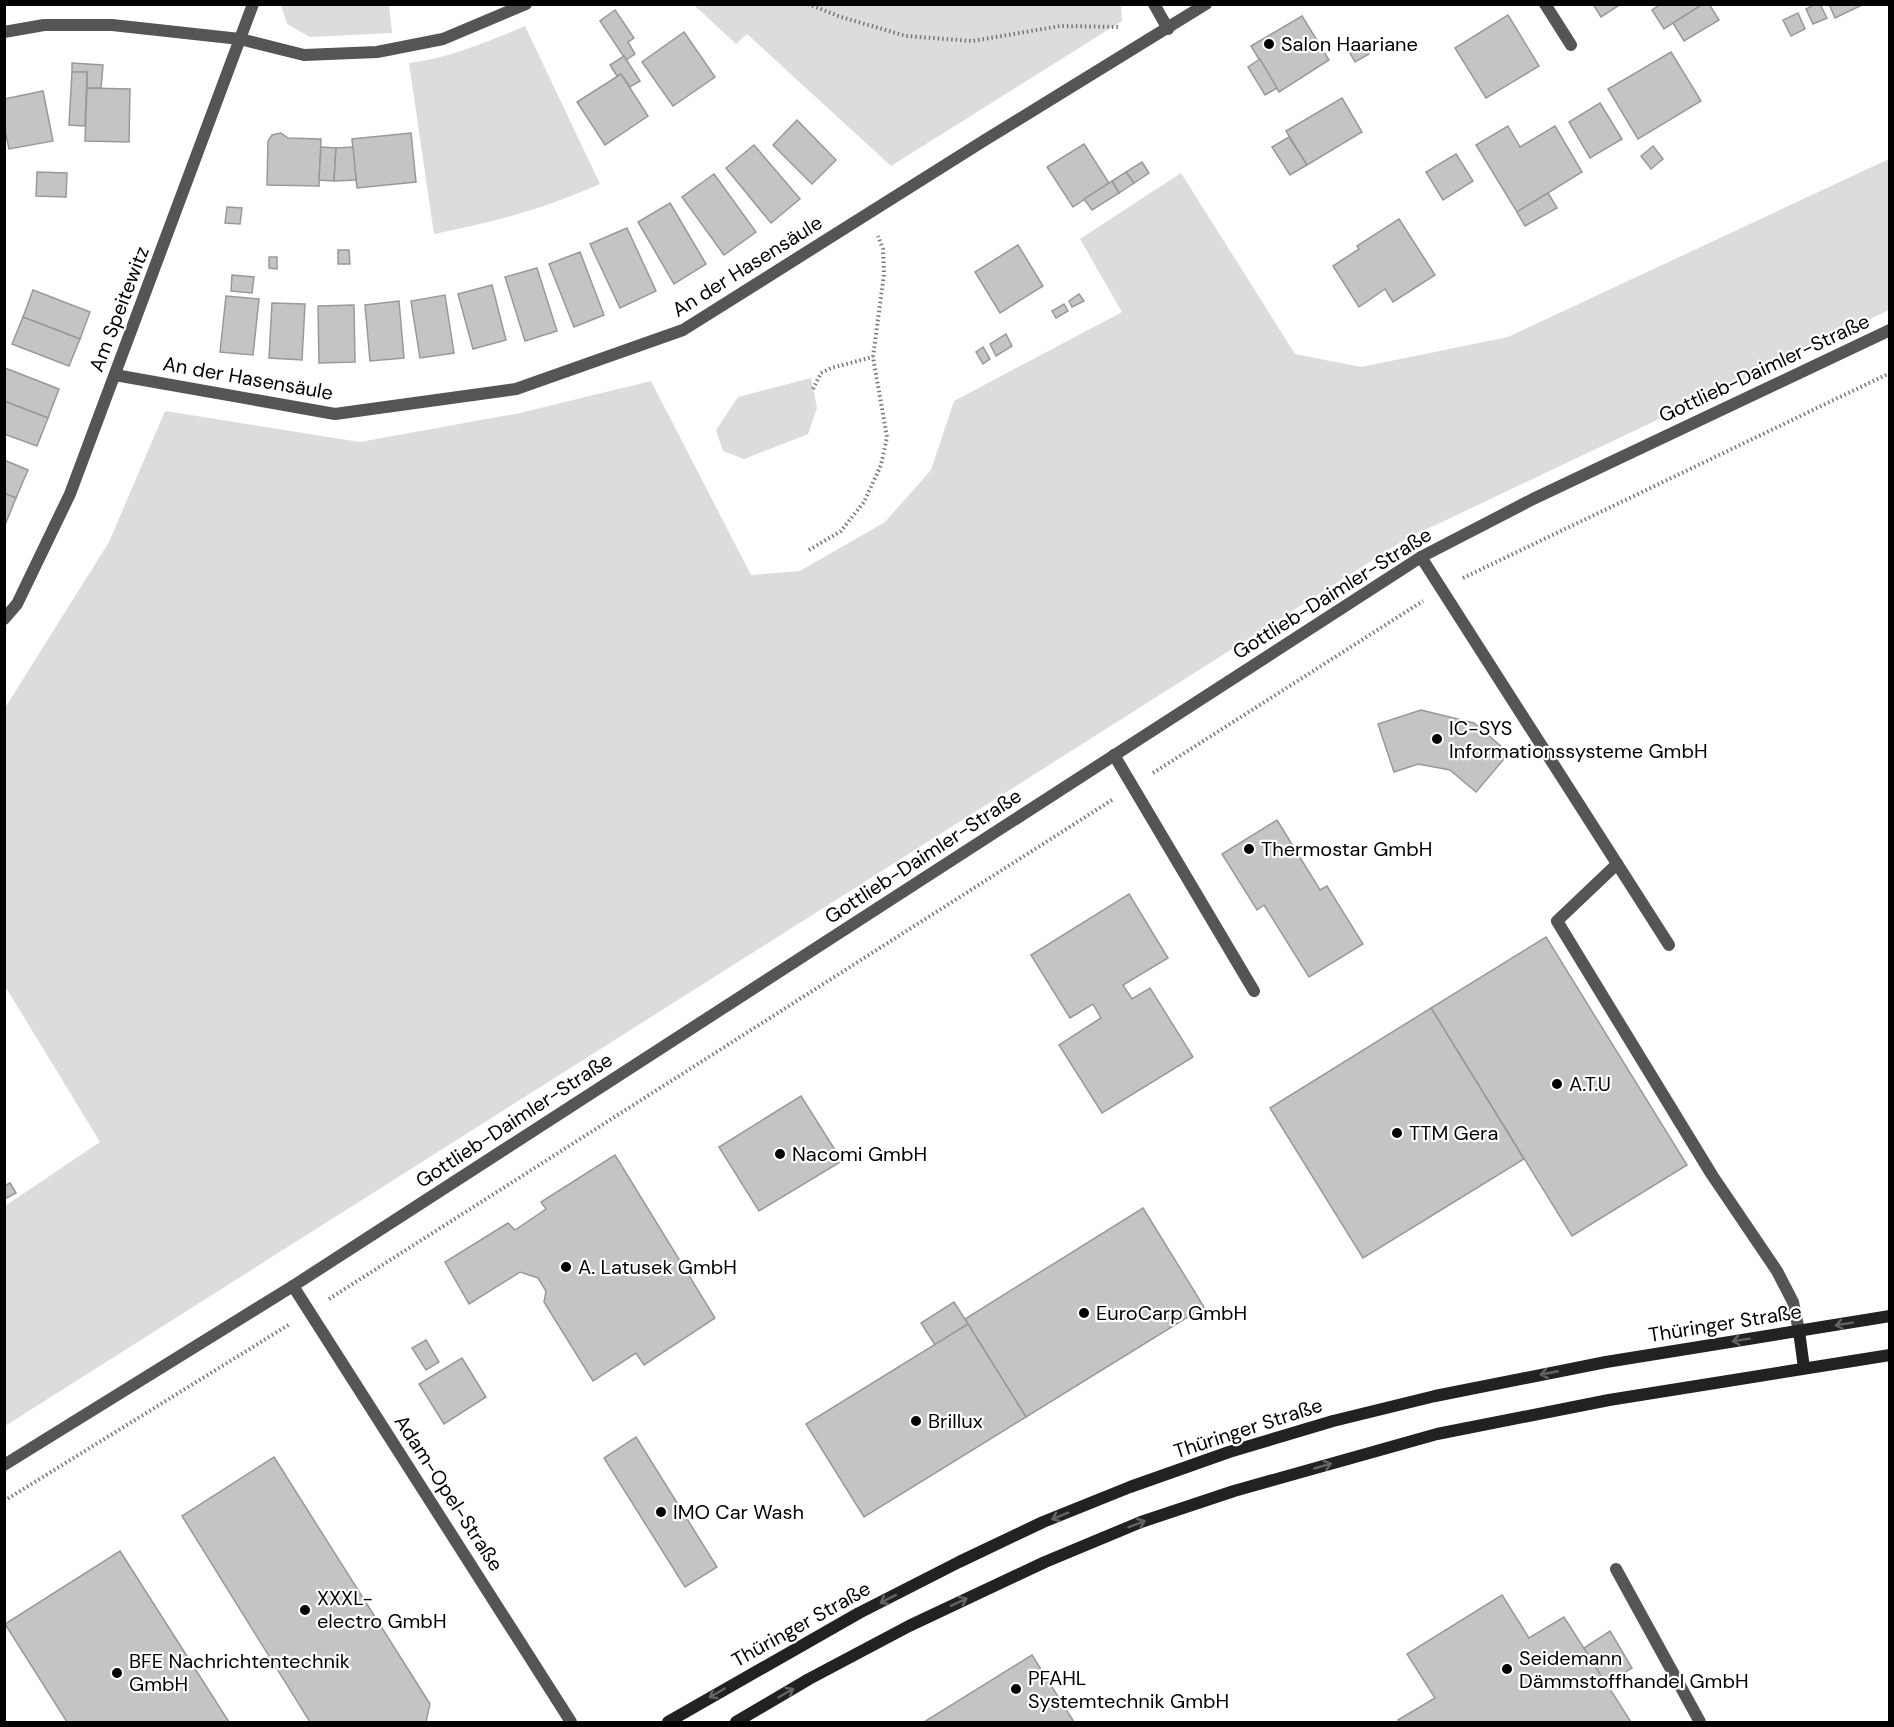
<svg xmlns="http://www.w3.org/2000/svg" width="1894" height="1727" font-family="'DM Sans',sans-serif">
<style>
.green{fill:#dcdcdc}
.building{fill:#c4c4c4;stroke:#999;stroke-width:1.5}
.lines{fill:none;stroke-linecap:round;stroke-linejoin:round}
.path{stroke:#777;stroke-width:4;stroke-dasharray:1.5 3;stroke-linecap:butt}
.lane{stroke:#555;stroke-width:12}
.street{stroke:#555;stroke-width:12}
.secondary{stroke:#222;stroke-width:12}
.oneway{stroke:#646464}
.poi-dot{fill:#000;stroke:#fff;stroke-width:2}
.labels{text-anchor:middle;stroke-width:4.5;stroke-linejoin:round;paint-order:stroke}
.poi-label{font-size:20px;fill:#000;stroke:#fff;text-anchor:start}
.street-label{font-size:20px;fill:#000;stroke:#fff}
</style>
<rect width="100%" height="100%" fill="#fff"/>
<g class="green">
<path d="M1121,4L1122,21L891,166L747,34L736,44L694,5Z"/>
<path d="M281,5H389L392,33L310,37L287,24Z"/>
<path d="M525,26L600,184C546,208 492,223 434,234L409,63C450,58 487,42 525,26Z"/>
<path d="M1889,159V310L1406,539L5,1426V1206L100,1142L5,986V708L109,542L165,411L360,442L520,413L651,381L751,575L800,571L885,522L931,470L954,401L1122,312L1080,239L1181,173L1295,354L1361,367L1508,337Z"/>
<path d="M811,378L817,408L808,434L744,459L723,451L716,430L738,397Z"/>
</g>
<g class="building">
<path d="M1593,4H1621L1601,17Z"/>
<path d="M1661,4H1703L1664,29L1652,10Z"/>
<path d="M1703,4H1709L1719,20L1684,41L1673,23Z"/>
<path d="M1815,4H1820L1827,18L1813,24L1806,9Z"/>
<path d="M1829,4H1864L1835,18Z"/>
<path d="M615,10L634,38L628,42L635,54L626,60L600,21Z"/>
<path d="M1798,13L1805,29L1791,36L1783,20Z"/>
<path d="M1508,15L1539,66L1486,98L1455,48Z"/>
<path d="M1302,16L1329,60L1279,92L1251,46Z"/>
<path d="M684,32L715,77L673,106L642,62Z"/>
<path d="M1361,41L1369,54L1355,62L1347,48Z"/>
<path d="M1671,52L1701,101L1638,139L1608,89Z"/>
<path d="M624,56L640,81L630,87L621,74L617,76L610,65Z"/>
<path d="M1260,59L1277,88L1265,95L1248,67Z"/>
<path d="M72,63L103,65L101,88H87V72H72Z"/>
<path d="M72,72H87L85,126L69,125Z"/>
<path d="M621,74L648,116L605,145L577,102Z"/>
<path d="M87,88L130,89L129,142L85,141Z"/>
<path d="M43,91L53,141L9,149L4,126V99Z"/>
<path d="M1342,98L1362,132L1307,165L1286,131Z"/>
<path d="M1600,103L1622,139L1590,158L1569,122Z"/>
<path d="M797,120L836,160L812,184L773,145Z"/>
<path d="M1508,126L1520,147L1555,126L1582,172L1517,212L1476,145Z"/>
<path d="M281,133L288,138L321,139L319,186L267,185L268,141L272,135Z"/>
<path d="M411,133L416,182L357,188L352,139Z"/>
<path d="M1289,137L1307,165L1290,175L1272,147Z"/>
<path d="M1084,144L1109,183L1073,207L1047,167Z"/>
<path d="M754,145L800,199L771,223L726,168Z"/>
<path d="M1653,146L1663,159L1651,169L1641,156Z"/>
<path d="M321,147L336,148L334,181L319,180Z"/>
<path d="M353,147L356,180L334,181L336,148Z"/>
<path d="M1456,154L1473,181L1443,200L1426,172Z"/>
<path d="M1142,162L1149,173L1134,183L1126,172Z"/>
<path d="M37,172L67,173L66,197L36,196Z"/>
<path d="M1126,172L1134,183L1119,193L1112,181Z"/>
<path d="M714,174L756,232L724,255L682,197Z"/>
<path d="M1112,181L1119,193L1092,210L1084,199Z"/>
<path d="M1548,193L1557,208L1525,226L1517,212Z"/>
<path d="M670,203L706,264L674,284L638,222Z"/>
<path d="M227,207L242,208L240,224L225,223Z"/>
<path d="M1399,219L1435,275L1393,302L1385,289L1359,307L1333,266L1359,249L1357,246Z"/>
<path d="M627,228L656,291L620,308L590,244Z"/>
<path d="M1018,245L1043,286L1000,313L975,272Z"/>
<path d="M338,250H349L350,264H338Z"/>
<path d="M580,252L604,315L574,327L549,264Z"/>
<path d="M269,257H277V269L269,268Z"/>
<path d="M537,268L557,331L525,341L505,277Z"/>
<path d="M232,275L254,277L252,293L231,291Z"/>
<path d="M492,285L506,340L473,349L458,294Z"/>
<path d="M33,290L90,312L80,339L23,317Z"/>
<path d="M1079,294L1084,301L1072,307L1069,301Z"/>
<path d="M445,295L454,353L420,358L411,301Z"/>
<path d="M226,296L259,299L253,355L220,352Z"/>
<path d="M399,301L404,358L370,361L365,305Z"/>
<path d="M272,303L305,304L302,360L269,358Z"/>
<path d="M1064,304L1068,311L1056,318L1052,311Z"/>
<path d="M354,305L355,362L319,363L318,306Z"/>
<path d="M23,317L80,339L69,366L12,344Z"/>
<path d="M1006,334L1012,346L996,356L990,344Z"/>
<path d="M983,347L990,359L983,364L976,352Z"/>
<path d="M5,368L59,389L48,418L4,401Z"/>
<path d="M4,401L48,418L37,446L4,434Z"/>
<path d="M4,460L28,470L16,498L4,493Z"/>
<path d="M4,493L16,498L5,525H4Z"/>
<path d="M1421,710L1474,723L1509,753L1476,792L1450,770L1418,764L1394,772L1378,724Z"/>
<path d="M1277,820L1320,890L1327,886L1363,944L1309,977L1264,905L1257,910L1222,854Z"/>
<path d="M1129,894L1168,958L1123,985L1132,999L1150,988L1193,1057L1102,1113L1059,1045L1101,1018L1093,1004L1070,1018L1031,955Z"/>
<path d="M1546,937L1687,1165L1572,1236L1431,1008Z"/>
<path d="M1431,1008L1524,1159L1363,1258L1270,1108Z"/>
<path d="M801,1096L842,1161L759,1211L719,1147Z"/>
<path d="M615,1155L715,1318L644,1365L636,1353L593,1381L544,1302L546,1291L538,1278L520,1272L469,1304L445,1262L508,1223L515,1230L546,1209L541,1202Z"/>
<path d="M10,1183L16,1193L7,1198L4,1193V1186Z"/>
<path d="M1143,1208L1204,1307L1026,1417L965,1319Z"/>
<path d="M954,1302L968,1324L935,1345L921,1323Z"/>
<path d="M968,1324L1026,1417L864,1517L806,1424Z"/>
<path d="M426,1340L439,1362L426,1370L412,1348Z"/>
<path d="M462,1358L486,1397L444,1424L419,1384Z"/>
<path d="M636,1437L717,1567L685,1587L604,1458Z"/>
<path d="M274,1457L430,1704L426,1722H310L182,1516Z"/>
<path d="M120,1551L229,1722H67L5,1624Z"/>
<path d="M1502,1595L1529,1638L1564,1617L1631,1722H1400L1398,1720L1435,1698L1407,1654Z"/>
<path d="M1610,1631L1632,1668L1606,1684L1584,1648Z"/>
<path d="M1032,1655L1074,1722H924Z"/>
</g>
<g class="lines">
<g class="path">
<path d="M808,4L841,17L906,36L972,41L1060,26L1119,27"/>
<path d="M813,389L821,373L831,368L873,357"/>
<path d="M809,550L841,531L864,502L881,465L887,437L873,357L884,274L883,249L878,236"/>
<path d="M1463,578L1890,373"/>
<path d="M1153,773L1423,601"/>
<path d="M329,1299L1112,800"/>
<path d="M4,1501L290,1324"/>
</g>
<g class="lane">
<path d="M1545,4L1571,45"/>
<path d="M1421,557L1669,945"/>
<path d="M1114,755L1254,991"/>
<path d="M1617,864L1557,921L1712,1175L1777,1271L1793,1302L1799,1331"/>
<path d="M1616,1569L1700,1722"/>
</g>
<g class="street">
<path d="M1154,4L1168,29"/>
<path d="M4,32L44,25H112L240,39L304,55L377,52L443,39L526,4"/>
<path d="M115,375L335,414L516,389L683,330L985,140L1206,4"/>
<path d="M4,619L17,604L70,494L253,4"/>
<path d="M293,1286L571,1722"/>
<path d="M4,1465L293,1286L1421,557L1533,499L1890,330"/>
</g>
<g class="secondary">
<path d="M1799,1331L1804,1368"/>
<path d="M668,1722L859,1613L959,1562L1043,1522L1130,1487L1229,1452L1333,1421L1435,1396L1606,1362L1890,1316"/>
<path d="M736,1722L809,1679L909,1626L1045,1562L1141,1522L1234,1491L1437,1434L1609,1400L1890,1355"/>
</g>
</g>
<defs><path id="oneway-shaft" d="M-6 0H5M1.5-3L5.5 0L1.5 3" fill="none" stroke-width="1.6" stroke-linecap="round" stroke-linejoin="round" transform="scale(1.5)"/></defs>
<g class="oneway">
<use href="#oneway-shaft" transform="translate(1844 1324) rotate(171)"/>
<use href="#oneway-shaft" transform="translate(1741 1340) rotate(171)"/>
<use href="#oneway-shaft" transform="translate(1549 1373) rotate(169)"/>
<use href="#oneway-shaft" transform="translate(1323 1466) rotate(-16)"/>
<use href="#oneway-shaft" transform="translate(1060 1516) rotate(158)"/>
<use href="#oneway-shaft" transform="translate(1137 1524) rotate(-21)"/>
<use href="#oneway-shaft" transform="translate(888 1599) rotate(153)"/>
<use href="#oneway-shaft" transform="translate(959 1602) rotate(-25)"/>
<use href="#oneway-shaft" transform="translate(717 1693) rotate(150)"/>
<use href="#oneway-shaft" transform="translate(786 1693) rotate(-30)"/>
</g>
<g class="poi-dot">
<circle cx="1269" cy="44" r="6"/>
<circle cx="1437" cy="739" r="6"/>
<circle cx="1249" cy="849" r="6"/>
<circle cx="1557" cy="1084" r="6"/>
<circle cx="1397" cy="1133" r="6"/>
<circle cx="780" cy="1154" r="6"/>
<circle cx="566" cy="1267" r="6"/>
<circle cx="1084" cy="1313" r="6"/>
<circle cx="916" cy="1421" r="6"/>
<circle cx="661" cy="1512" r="6"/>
<circle cx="305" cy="1610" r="6"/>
<circle cx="1507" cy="1669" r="6"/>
<circle cx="117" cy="1673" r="6"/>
<circle cx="1016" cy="1689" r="6"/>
</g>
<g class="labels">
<g class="poi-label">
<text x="1281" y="51">Salon Haariane</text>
<text x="1449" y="735">IC-SYS<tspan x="1449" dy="23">Informationssysteme GmbH</tspan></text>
<text x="1261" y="856">Thermostar GmbH</text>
<text x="1569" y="1091">A.T.U</text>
<text x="1409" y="1140">TTM Gera</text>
<text x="792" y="1161">Nacomi GmbH</text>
<text x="578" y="1274">A. Latusek GmbH</text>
<text x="1096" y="1320">EuroCarp GmbH</text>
<text x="928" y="1428">Brillux</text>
<text x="673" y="1519">IMO Car Wash</text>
<text x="317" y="1605">XXXL-<tspan x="317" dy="23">electro GmbH</tspan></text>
<text x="1519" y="1665">Seidemann<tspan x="1519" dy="23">Dämmstoffhandel GmbH</tspan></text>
<text x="129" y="1668">BFE Nachrichtentechnik<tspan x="129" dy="23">GmbH</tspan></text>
<text x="1028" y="1685">PFAHL<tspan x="1028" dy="23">Systemtechnik GmbH</tspan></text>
</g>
<g class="street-label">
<text transform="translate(747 266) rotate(-32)" y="7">An der Hasensäule</text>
<text transform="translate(119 309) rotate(-69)" y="7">Am Speitewitz</text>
<text transform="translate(1764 368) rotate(-25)" y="7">Gottlieb-Daimler-Straße</text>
<text transform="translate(248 378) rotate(10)" y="7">An der Hasensäule</text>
<text transform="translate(1332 593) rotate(-32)" y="7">Gottlieb-Daimler-Straße</text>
<text transform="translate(923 856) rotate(-33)" y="7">Gottlieb-Daimler-Straße</text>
<text transform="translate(514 1120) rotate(-33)" y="7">Gottlieb-Daimler-Straße</text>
<text transform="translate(1725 1323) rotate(-9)" y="7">Thüringer Straße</text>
<text transform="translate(1248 1428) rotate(-18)" y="7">Thüringer Straße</text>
<text transform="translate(449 1493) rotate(57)" y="7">Adam-Opel-Straße</text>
<text transform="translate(801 1624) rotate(-29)" y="7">Thüringer Straße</text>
</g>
</g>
<rect width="1894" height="1727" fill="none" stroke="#000000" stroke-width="12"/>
</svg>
